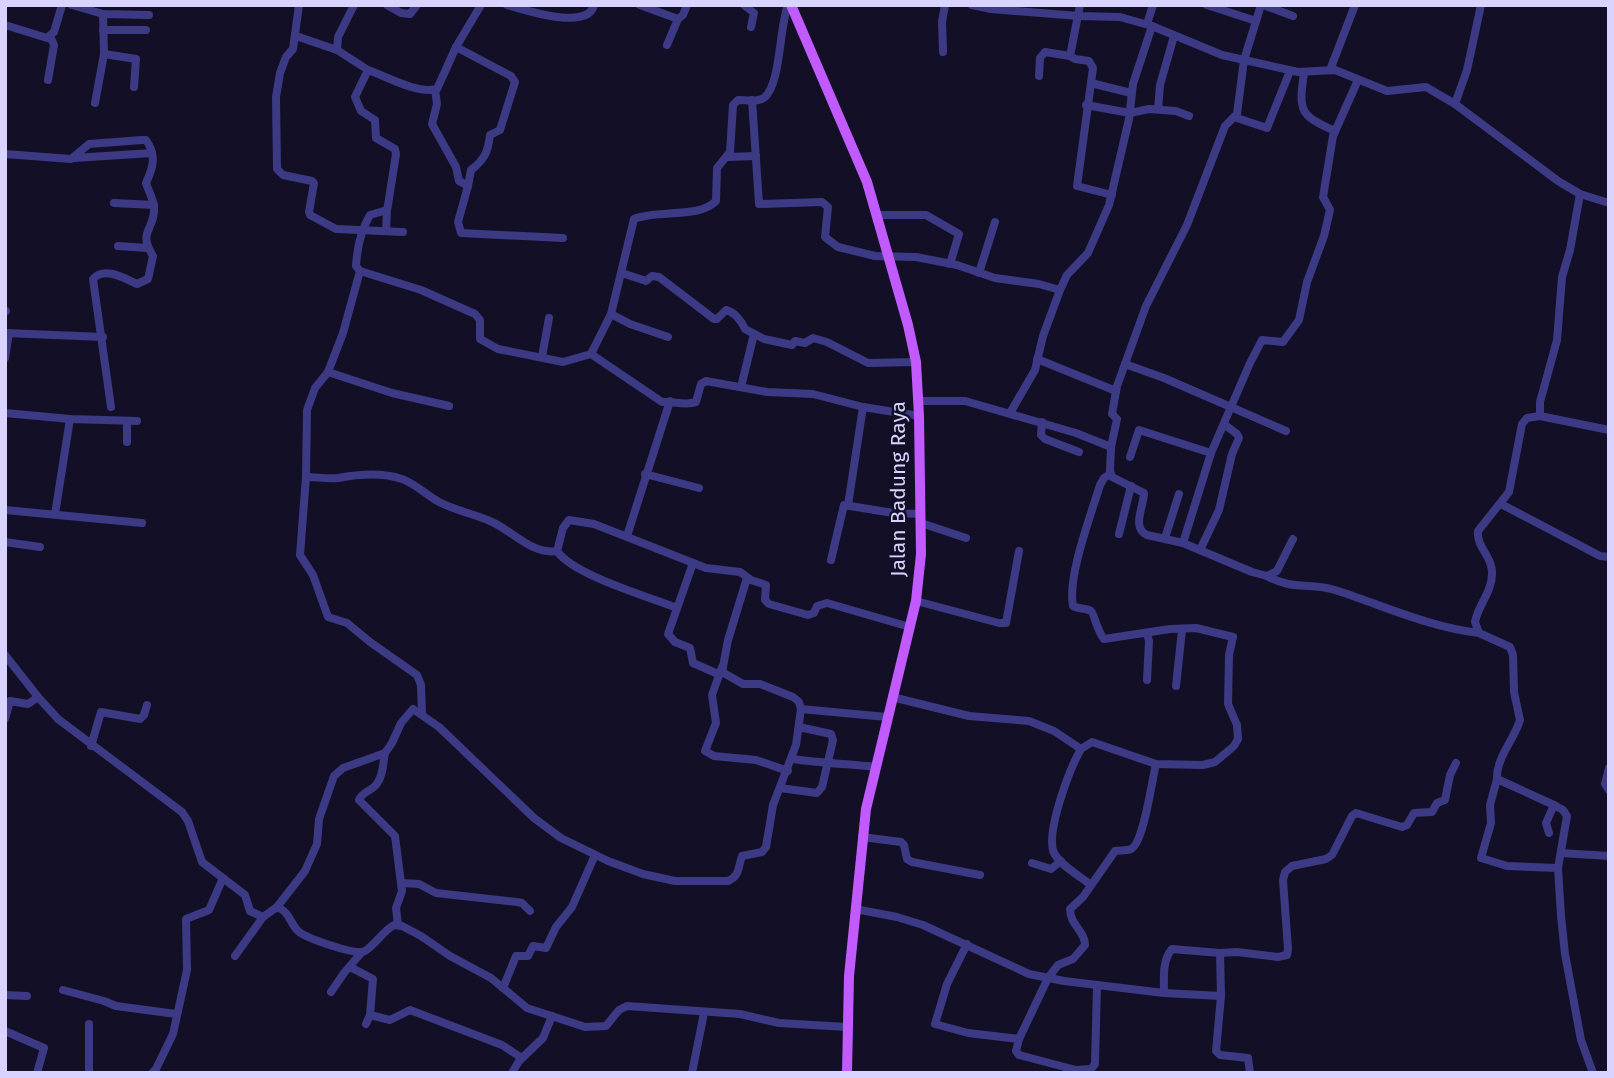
<svg xmlns="http://www.w3.org/2000/svg" width="1614" height="1078" font-family="'Fira Sans',sans-serif">
<style>
.lines{fill:none;stroke-linecap:round;stroke-linejoin:round}
.minor{stroke:#3d3a85;stroke-width:8}
.major{stroke:#c25bff;stroke-width:10}
.labels{text-anchor:middle;stroke-width:5;stroke-linejoin:round;paint-order:stroke}
.street-label{font-size:21px;fill:#d9d4ff;stroke:#130f26}
</style>
<rect width="100%" height="100%" fill="#130f26"/>
<g class="lines">
<g class="minor">
<path d="M72,5L103,14L149,15"/>
<path d="M299,5L293,49L286,57L280,73L276,97L277,169L283,175L312,181L314,183L309,212L310,215L336,229L403,232"/>
<path d="M354,5L338,37L337,50L368,70"/>
<path d="M387,5L401,13L410,14L417,5"/>
<path d="M507,5C525,10 588,31 594,5"/>
<path d="M640,5L678,19L683,15L687,5"/>
<path d="M744,5L754,13L751,27"/>
<path d="M972,5L991,9L1078,16L1120,17L1152,26L1222,55L1298,72L1335,70L1387,91L1426,87L1455,104L1558,181L1580,194L1609,203"/>
<path d="M1080,5L1070,56L1075,59L1089,61L1093,68L1077,186L1112,195"/>
<path d="M1207,5L1256,21"/>
<path d="M1263,5L1293,16"/>
<path d="M1147,24L1153,5"/>
<path d="M5,25L47,38L54,32L62,5"/>
<path d="M103,30H146"/>
<path d="M296,36L337,50"/>
<path d="M667,45L678,19"/>
<path d="M456,47L511,76L515,82L500,130L490,135C488,152 485,159 471,170L468,186"/>
<path d="M943,52L942,22L945,5"/>
<path d="M104,54L136,59L134,87"/>
<path d="M1330,70L1355,5"/>
<path d="M1304,72C1299,110 1298,115 1335,131"/>
<path d="M1039,76L1040,58L1045,52L1070,56"/>
<path d="M48,80L54,45L50,36"/>
<path d="M1091,83L1131,93"/>
<path d="M435,90L437,104L432,124L456,167L459,181L468,186L458,222L461,233L563,238"/>
<path d="M752,100L759,204L822,202L828,207L825,237L838,247L875,256L916,257L957,265L995,278L1039,284L1060,290"/>
<path d="M95,103L104,54L103,14"/>
<path d="M1455,104L1467,70L1481,5"/>
<path d="M1086,105L1130,113L1149,109L1176,111L1189,116"/>
<path d="M1158,109L1160,85L1174,36"/>
<path d="M1234,117L1267,128L1290,71"/>
<path d="M5,154L71,159L89,144L142,140H146C157,155 153,168 146,183C149,193 155,201 154,211C153,231 138,232 153,256L148,279L137,284C124,278 104,266 93,279L111,407"/>
<path d="M728,157L756,156"/>
<path d="M74,158L152,153"/>
<path d="M114,203L154,205"/>
<path d="M877,215H926L959,234L950,264"/>
<path d="M386,231L387,210"/>
<path d="M118,246L147,248"/>
<path d="M360,271L421,290L475,314L480,320V339L498,349L563,362L591,354L611,314L634,219C657,209 699,219 716,201L717,168L730,152L733,105L738,100C746,100 759,103 765,97C781,82 779,28 788,5"/>
<path d="M622,273L646,281L652,276L659,277L714,319H717L726,310C735,312 742,322 745,329L764,339L792,345L795,341L805,343L813,338L827,342L868,363L916,362"/>
<path d="M979,273L995,222"/>
<path d="M5,311H6"/>
<path d="M611,314L630,324L668,337"/>
<path d="M5,333L103,337"/>
<path d="M591,354L662,402C673,401 686,406 696,402L701,384L706,381L767,392L813,394L863,407L919,416"/>
<path d="M542,357L549,318"/>
<path d="M5,358L9,333"/>
<path d="M1037,359L1116,391"/>
<path d="M1125,364L1164,378L1286,431"/>
<path d="M328,372L392,393L449,406"/>
<path d="M741,387L754,334"/>
<path d="M918,401H965L1076,433L1111,447L1110,471L1112,477L1144,493C1144,506 1131,528 1147,535L1183,543L1252,572L1267,576L1277,571L1293,539"/>
<path d="M5,413L70,419L137,421"/>
<path d="M1010,413L1035,370L1043,336L1060,290L1067,275L1088,253L1109,205L1129,119L1133,84L1152,26"/>
<path d="M1540,416V402L1557,340L1562,277L1570,250L1580,194"/>
<path d="M1042,422L1041,435L1045,439L1079,452"/>
<path d="M127,442V421"/>
<path d="M1111,447L1117,419L1112,414L1117,386L1146,306L1187,225L1225,126L1237,114L1244,60L1261,5"/>
<path d="M1130,457L1139,430L1211,453"/>
<path d="M645,474L699,488"/>
<path d="M306,477C316,477 328,479 338,478C359,474 381,472 402,479C416,484 426,495 439,502C455,510 473,514 490,521C512,530 531,555 557,551L563,528L569,520L594,524L706,568L740,572L751,580L766,585L765,600L769,604L808,615L814,613L817,606L827,603L910,627"/>
<path d="M1501,504L1600,556L1609,557"/>
<path d="M848,505L863,407"/>
<path d="M5,510L142,523"/>
<path d="M55,514L70,419"/>
<path d="M921,523L966,538"/>
<path d="M1119,534L1131,486"/>
<path d="M627,536L670,401"/>
<path d="M1165,538L1179,494"/>
<path d="M5,542L40,547"/>
<path d="M1183,543L1211,453L1250,363L1262,340L1283,342L1299,320L1307,282L1324,236L1330,210L1323,197L1333,136L1358,80"/>
<path d="M1200,550L1219,510L1232,454L1239,438L1237,434L1225,425"/>
<path d="M557,551C573,575 649,597 677,608"/>
<path d="M831,560L844,505L893,513L921,514"/>
<path d="M693,563L668,634L675,642L690,648L693,663L718,674"/>
<path d="M1267,576C1293,591 1311,582 1335,590C1382,605 1428,627 1479,633"/>
<path d="M916,601L999,623H1006L1019,551"/>
<path d="M1147,634L1149,641L1147,680"/>
<path d="M5,655L38,697L58,719L182,812L188,821L202,862L245,895L250,911L263,917"/>
<path d="M722,667L712,695L716,723L705,751L714,756L756,760L788,771"/>
<path d="M1176,686L1182,630"/>
<path d="M892,697L969,716L1029,721L1054,731L1081,749L1092,742L1156,764L1203,765L1215,762L1234,746L1238,739L1237,725L1228,704L1229,655L1233,637L1196,628L1170,629L1104,639C1097,631 1094,613 1091,611C1086,608 1078,609 1073,606C1067,577 1091,515 1100,485L1104,478L1110,474"/>
<path d="M801,709L887,717"/>
<path d="M422,714L421,685L417,675L370,642L347,623L328,617L313,575L300,555L306,477L307,410L315,388L328,372L343,333L360,271L356,266C357,250 361,230 370,215L387,210L388,205L396,154L395,149L376,138L375,120L361,111L355,97L368,70C388,77 417,94 437,89L456,47L481,5"/>
<path d="M5,719L10,701L28,704L38,697"/>
<path d="M91,746L101,712L140,719L144,715L147,705"/>
<path d="M1081,749C1070,768 1045,833 1054,853C1061,866 1080,876 1091,885"/>
<path d="M385,753C383,763 383,778 375,786C369,792 362,792 359,800L395,836L402,891L396,908L398,925"/>
<path d="M792,759C820,763 848,764 876,767"/>
<path d="M1609,768L1605,784L1609,790"/>
<path d="M1497,779L1490,805L1491,823L1481,858L1507,866L1558,868"/>
<path d="M780,788L817,793L822,787L833,740L831,734L799,727"/>
<path d="M1549,833L1546,823L1554,805"/>
<path d="M862,837L901,842L904,845L907,859L912,862L980,875"/>
<path d="M1561,853L1609,856"/>
<path d="M1032,863L1051,869L1061,861"/>
<path d="M402,883L419,884L436,893L517,902L522,903L530,911"/>
<path d="M277,907C290,912 289,922 298,931C306,938 356,956 365,951C376,944 383,931 394,925L402,926L421,936L450,956L491,978L527,1008L585,1027L606,1026L619,1010L627,1006L740,1014L779,1023L847,1027"/>
<path d="M855,909L897,917L923,925L1029,974L1064,981L1164,993C1164,978 1162,960 1172,949L1220,953L1237,952L1278,957L1287,955L1288,949L1283,880L1285,872L1292,866L1326,859L1332,855L1352,816L1356,813L1402,827L1407,825L1414,813L1432,812L1437,803L1445,800L1450,775L1456,763"/>
<path d="M967,944L947,984L935,1024L968,1033L1019,1039L1016,1051L1019,1055L1076,1070"/>
<path d="M1220,953L1221,996L1216,1051L1220,1055L1248,1058L1250,1073"/>
<path d="M235,956L263,917L277,907L305,871L317,844L319,819L334,776L343,768L385,753L392,743L401,723L413,709L439,727L534,818L561,838L608,861L643,874L675,881H728C740,876 738,867 742,856L762,852L766,847L773,805L796,745L801,709L799,702L793,697L760,684H743L722,672L728,640L747,578"/>
<path d="M350,967L373,979L370,1015L366,1024"/>
<path d="M503,988L516,956H528L533,946L546,948L556,927L572,907L595,855"/>
<path d="M63,990L104,1001L116,1006L176,1014"/>
<path d="M331,992L344,973L362,952"/>
<path d="M1164,993L1221,996"/>
<path d="M5,995L27,996"/>
<path d="M370,1015L390,1020L410,1010L502,1045L522,1058"/>
<path d="M89,1024V1073"/>
<path d="M5,1031L44,1048L37,1073"/>
<path d="M1019,1039L1048,978L1058,965L1073,959L1085,945C1085,931 1070,925 1070,909L1083,897L1115,851C1120,850 1126,851 1131,849C1144,843 1152,779 1156,764"/>
<path d="M152,1073L156,1069L173,1034L187,970L186,919L209,910L223,878"/>
<path d="M512,1073L519,1061L543,1038L552,1016"/>
<path d="M692,1073L704,1013"/>
<path d="M1076,1073V1070L1091,1069L1095,1064L1097,985"/>
<path d="M1593,1073L1581,1040L1565,954L1561,916L1558,868L1567,816L1563,810L1554,805L1497,779C1496,758 1514,740 1520,720L1514,692L1513,655L1510,647L1479,633L1475,622C1478,605 1492,592 1492,574C1493,557 1476,547 1478,531L1509,492L1522,424L1527,418L1540,416L1609,430"/>
</g>
<path class="major" d="M791,5L867,182L908,325L916,362L919,416L921,554L916,601L866,809L849,976L847,1073"/>
</g>
<g class="labels">
<g class="street-label">
<text transform="translate(898 489) rotate(-90)" y="7">Jalan Badung Raya</text>
</g>
</g>
<rect width="1614" height="1078" fill="none" stroke="#d9d4ff" stroke-width="14"/>
</svg>
